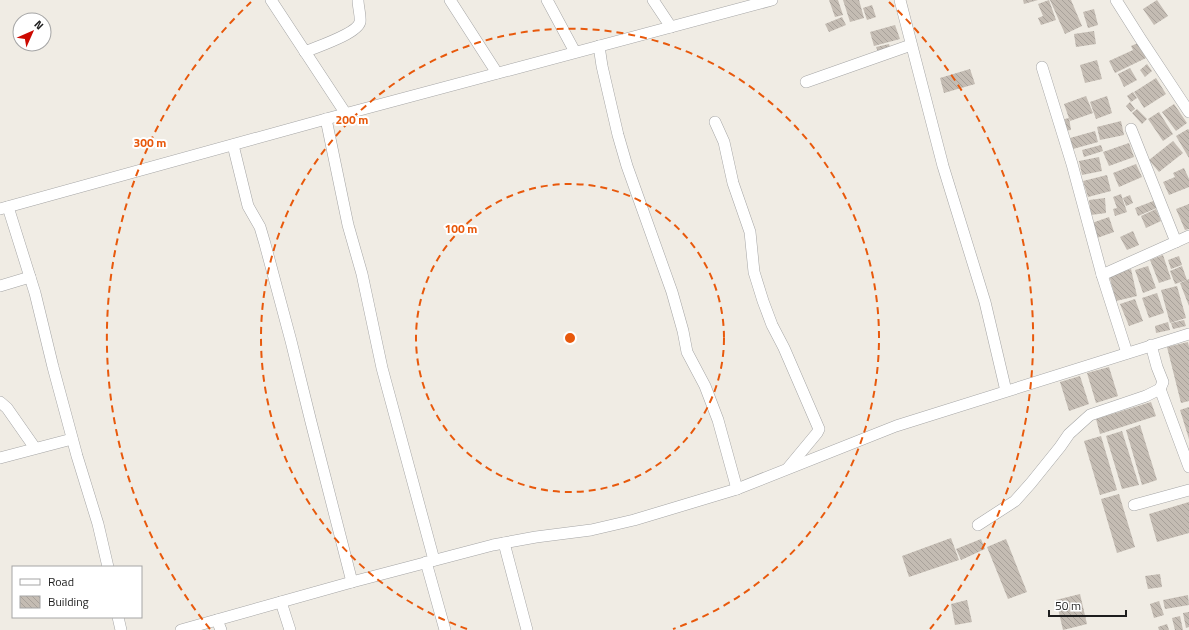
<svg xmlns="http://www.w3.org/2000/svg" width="1189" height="630" font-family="'Titillium Web',sans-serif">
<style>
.building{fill:url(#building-back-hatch)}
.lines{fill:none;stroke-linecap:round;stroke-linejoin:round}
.minor-casing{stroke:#a5a5a5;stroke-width:12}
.minor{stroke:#fff;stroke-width:11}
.ring{fill:none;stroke:#e8590c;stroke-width:2;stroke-dasharray:7 5}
.centre{fill:#e8590c;stroke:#fff;stroke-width:2}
.ring-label{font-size:12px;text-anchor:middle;font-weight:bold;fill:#e8590c;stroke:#fff;stroke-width:4;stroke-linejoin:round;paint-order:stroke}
</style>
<defs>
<pattern id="building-back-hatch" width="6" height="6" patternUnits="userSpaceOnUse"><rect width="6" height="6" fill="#c4bcb3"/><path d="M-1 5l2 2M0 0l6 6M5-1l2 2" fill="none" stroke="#a8a19a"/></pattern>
</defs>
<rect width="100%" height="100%" fill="#f0ece4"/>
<g class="building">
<path d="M829,0H838L843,15L835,17Z"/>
<path d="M843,0H859L864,18L850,22Z"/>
<path d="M1023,0H1038L1024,4Z"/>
<path d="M1049,0L1056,20L1041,25L1038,18L1043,16L1038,4Z"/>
<path d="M1050,0H1071L1082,26L1065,34Z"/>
<path d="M1157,0L1168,16L1154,25L1143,9Z"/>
<path d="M872,5L876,17L867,20L863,8Z"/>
<path d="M1094,9L1098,25L1088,28L1083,12Z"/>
<path d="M842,17L846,25L829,32L825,24Z"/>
<path d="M895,25L900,39L874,46L870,32Z"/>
<path d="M1094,31L1096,44L1076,47L1074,34Z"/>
<path d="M1138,43L1146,58L1115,73L1109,61L1133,50L1131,46Z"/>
<path d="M889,44L891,50L879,54L876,47Z"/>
<path d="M1097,60L1102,79L1085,83L1080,65Z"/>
<path d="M1147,64L1152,71L1145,77L1140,70Z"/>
<path d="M1130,68L1137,80L1124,87L1118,74Z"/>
<path d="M970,69L975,84L944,93L940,78Z"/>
<path d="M1156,78L1166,94L1144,108L1134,92Z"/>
<path d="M1133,92L1137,98L1131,102L1127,96Z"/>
<path d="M1086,96L1093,113L1070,121L1064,104Z"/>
<path d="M1107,96L1112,113L1096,119L1090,102Z"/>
<path d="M1130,102L1135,109L1131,112L1126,106Z"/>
<path d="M1174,104L1187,123L1176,131L1162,112Z"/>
<path d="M1137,109L1147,119L1142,124L1132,113Z"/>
<path d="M1159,112L1173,134L1163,141L1148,119Z"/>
<path d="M1069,118L1071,130L1064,131L1061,120Z"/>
<path d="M1121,121L1124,135L1100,140L1097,127Z"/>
<path d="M1188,129L1189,130V158L1176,136Z"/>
<path d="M1095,131L1098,142L1073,149L1070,138Z"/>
<path d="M1173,141L1183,153L1159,172L1149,160Z"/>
<path d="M1129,143L1134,157L1109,166L1103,152Z"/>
<path d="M1101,145L1103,151L1084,157L1082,150Z"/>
<path d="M1099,157L1102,171L1082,175L1079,161Z"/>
<path d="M1136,164L1142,177L1119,187L1113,173Z"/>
<path d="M1184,168L1189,179V187L1169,195L1163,182L1175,177L1173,173Z"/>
<path d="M1107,175L1111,191L1088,197L1083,181Z"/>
<path d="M1121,194L1127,212L1115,216L1113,209L1117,208L1113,197Z"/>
<path d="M1130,195L1133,203L1126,206L1123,198Z"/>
<path d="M1105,198L1106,213L1091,215L1089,200Z"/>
<path d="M1156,200L1159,207L1138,216L1135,208Z"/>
<path d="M1189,204V229L1185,230L1176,209Z"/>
<path d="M1156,209L1161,221L1146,228L1141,216Z"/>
<path d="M1109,217L1114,232L1097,238L1092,223Z"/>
<path d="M1133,231L1139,245L1127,250L1120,237Z"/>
<path d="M1163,255L1171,279L1159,283L1150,260Z"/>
<path d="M1179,256L1182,265L1171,269L1168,260Z"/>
<path d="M1148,266L1156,288L1143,293L1135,270Z"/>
<path d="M1182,266L1187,280L1175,284L1170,271Z"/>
<path d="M1131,269L1137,296L1116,301L1109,275Z"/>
<path d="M1189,279V306L1180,283Z"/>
<path d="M1177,286L1186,318L1170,323L1161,290Z"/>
<path d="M1157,293L1164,313L1149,318L1142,298Z"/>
<path d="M1135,299L1143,321L1129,326L1120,304Z"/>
<path d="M1184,320L1186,326L1173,329L1171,323Z"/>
<path d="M1168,322L1170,330L1156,333L1155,326Z"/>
<path d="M1188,342L1189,347V401L1181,403L1167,347Z"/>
<path d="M1109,367L1118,396L1096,403L1087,373Z"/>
<path d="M1080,376L1089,404L1069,411L1060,382Z"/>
<path d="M1151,402L1156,416L1100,434L1096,419Z"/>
<path d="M1189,407V439L1180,410Z"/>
<path d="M1140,425L1157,480L1142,485L1126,430Z"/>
<path d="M1122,431L1139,485L1122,489L1106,436Z"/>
<path d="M1101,436L1117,490L1100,495L1084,441Z"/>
<path d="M1119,494L1135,547L1117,553L1101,499Z"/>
<path d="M1189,502V533L1157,542L1149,514Z"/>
<path d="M951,538L959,560L909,577L902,556Z"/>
<path d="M981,539L985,549L961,560L956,549Z"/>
<path d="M1006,539L1027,592L1008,599L987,547Z"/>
<path d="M1160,574L1162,587L1148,589L1145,576Z"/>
<path d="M1080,594L1087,624L1063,630L1056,600Z"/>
<path d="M1188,595L1189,605L1165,609L1163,600Z"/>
<path d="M967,600L972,622L955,625L951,604Z"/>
<path d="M1159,601L1164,615L1154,618L1150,604Z"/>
<path d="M1189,612V627L1186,628L1183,613Z"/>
<path d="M1180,616L1183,630H1175L1172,618Z"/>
<path d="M1167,624L1169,630H1159L1158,627Z"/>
</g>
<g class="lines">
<g class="minor-casing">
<g id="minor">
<path d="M271,0L346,114"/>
<path d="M450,0L497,73"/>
<path d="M547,0L575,52"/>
<path d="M653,0L671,27"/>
<path d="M900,0L943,166L985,302L1006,391"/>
<path d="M1116,0L1140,38L1189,112"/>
<path d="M599,46L602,66L618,135L627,166L672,292L683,331L687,352L705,386L718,420L737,489"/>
<path d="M305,52C316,47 357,34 360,22C361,16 358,7 358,0"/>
<path d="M1042,67L1072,164L1102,275L1127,353"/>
<path d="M806,82L911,45"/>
<path d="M326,119L348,225L362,274L382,368L434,560"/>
<path d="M715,122L724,142L733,183L750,232L754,272L763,301L772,325L784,348L819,429L817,433L788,468"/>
<path d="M1131,129L1176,242"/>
<path d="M233,145L248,206L260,227L265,244L291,341L311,422L352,582"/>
<path d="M8,207L35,293L53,367L77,456L98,524L108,567"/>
<path d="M0,209L326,119L772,0"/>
<path d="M1102,275L1189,236"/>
<path d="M0,286L30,277"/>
<path d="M1160,389L1189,467"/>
<path d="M0,402L7,408L35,448"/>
<path d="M0,458L72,439"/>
<path d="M1134,505L1189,490"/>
<path d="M978,525L1015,501L1031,483L1060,447L1069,434L1090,415L1146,396L1160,389L1163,382L1157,367L1151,345"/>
<path d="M504,543L527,630"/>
<path d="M426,562L445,630"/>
<path d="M281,602L290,630"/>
<path d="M118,617L121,630"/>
<path d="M217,620L221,630"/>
<path d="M181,630L352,582L493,545L536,537L591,530L634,520L664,511L737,489L896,426L1189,334"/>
</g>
</g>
<use href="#minor" class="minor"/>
</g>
<g class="ring">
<circle cx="570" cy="338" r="154"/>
<path d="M467 629A309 309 0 1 1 673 629"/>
<path d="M210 629A463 463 0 0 1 251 2M889 2A463 463 0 0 1 930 629"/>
</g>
<circle cx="570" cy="338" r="6" class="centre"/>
<g class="ring-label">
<text x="352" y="124">200 m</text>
<text x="150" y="147">300 m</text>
<text x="461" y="233">100 m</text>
</g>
<rect x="12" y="566" width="130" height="52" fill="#ffffff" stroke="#a5a5a5"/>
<rect x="20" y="579" width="20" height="6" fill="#ffffff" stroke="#a5a5a5"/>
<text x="48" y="586" font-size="12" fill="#1e1e1e">Road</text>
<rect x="20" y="596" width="20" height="12" fill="url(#building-back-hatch)" stroke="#a5a5a5"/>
<text x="48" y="606" font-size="12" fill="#1e1e1e">Building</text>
<g transform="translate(32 32) rotate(45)"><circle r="19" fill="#ffffff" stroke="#a5a5a5"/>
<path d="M0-3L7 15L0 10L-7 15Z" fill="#cc0900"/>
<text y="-6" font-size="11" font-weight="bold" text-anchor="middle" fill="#1e1e1e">N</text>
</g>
<path d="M1049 610v6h77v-6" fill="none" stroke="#1e1e1e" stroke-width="2"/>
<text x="1055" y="610" font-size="12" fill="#1e1e1e" stroke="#ffffff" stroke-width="3" paint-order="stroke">50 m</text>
</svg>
